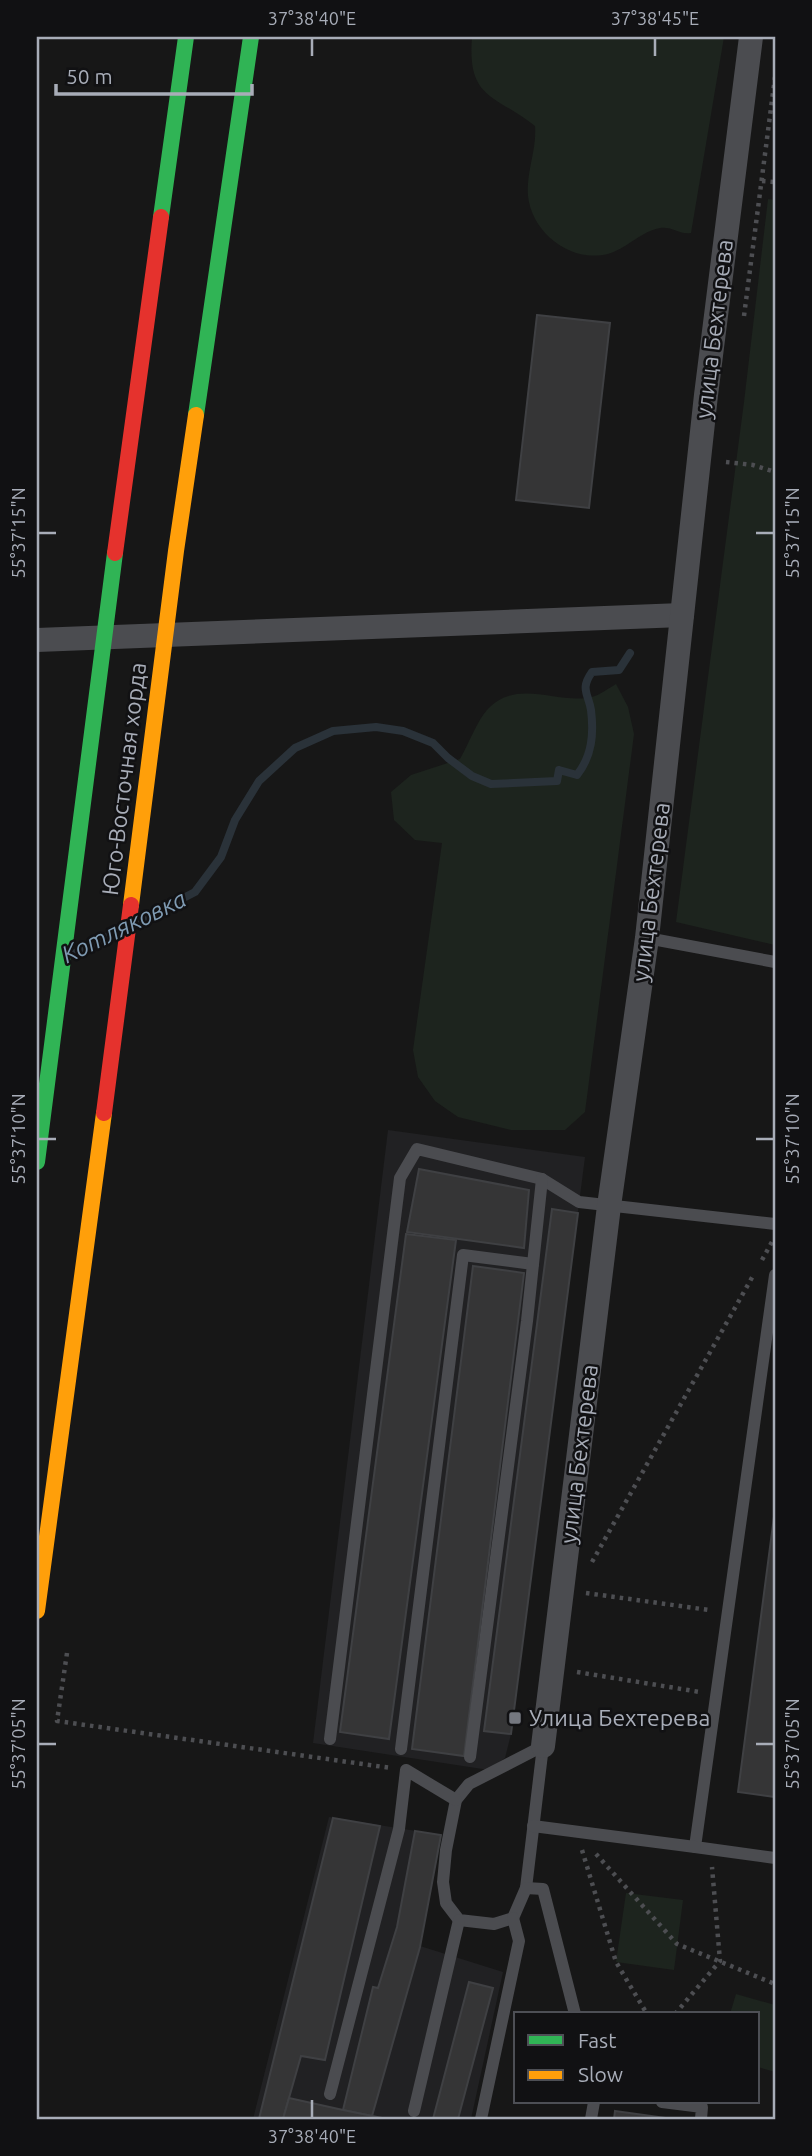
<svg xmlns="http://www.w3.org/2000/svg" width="812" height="2156" font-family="Ubuntu,sans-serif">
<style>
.built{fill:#212123}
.green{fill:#1d241e}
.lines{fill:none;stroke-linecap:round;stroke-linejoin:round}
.stream{stroke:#2a3239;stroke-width:8}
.building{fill:#353536;stroke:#3f4043;stroke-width:2}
.path{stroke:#4d4e52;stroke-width:4.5;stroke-dasharray:3.5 5;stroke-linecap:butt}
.lane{stroke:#4b4c50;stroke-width:12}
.street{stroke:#4b4c50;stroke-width:24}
.fast{stroke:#30b455;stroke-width:16}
.slow{stroke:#ff9f0a;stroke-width:16}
.jam{stroke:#e5322d;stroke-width:16}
.ticks{fill:none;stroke:#a8adb8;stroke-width:2.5}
.poi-dot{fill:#757880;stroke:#111113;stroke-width:2.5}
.labels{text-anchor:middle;stroke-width:5;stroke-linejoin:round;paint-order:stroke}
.street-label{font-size:23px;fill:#a8adb8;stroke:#111113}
.poi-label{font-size:23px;fill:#a8adb8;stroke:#111113;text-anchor:start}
.water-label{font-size:24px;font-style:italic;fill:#7f9bb3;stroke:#111113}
.neatline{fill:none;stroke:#a8adb8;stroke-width:2.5}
.ticks-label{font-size:18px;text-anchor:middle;fill:#a8adb8}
</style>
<rect width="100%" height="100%" fill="#171717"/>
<g class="built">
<path d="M388,1130L585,1157L511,1734L505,1758L489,1770L313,1743Z"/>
<path d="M329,1817L441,1835L420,1946L503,1972L471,2119H253Z"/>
</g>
<g class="green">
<path d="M472,37H724L691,233C680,235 672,226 660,228C642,231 628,247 611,253C573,265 532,234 528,196C526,171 537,150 535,126C494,94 467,99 472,37Z"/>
<path d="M768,199L775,200V945L676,922L744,402Z"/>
<path d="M616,684L628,707L634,734L585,1112L565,1130H511L458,1117L435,1101L418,1077L413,1050L442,843L415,840L394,820L391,792L411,775L460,759C468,745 477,721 487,710C517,677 557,705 592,697C600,695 609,688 616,684Z"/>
<path d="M626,1893L683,1900L674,1970L616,1962Z"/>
<path d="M736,1994L775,2005V2072L758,2067V2014H730Z"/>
</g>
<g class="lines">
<g class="stream">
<path d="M141,920L195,892L221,857L235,820L259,781L295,748L333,731L376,727L403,731L433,743L448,758L472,776L491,784L557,781L559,770L577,775C592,756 594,734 591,710C588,693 580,689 592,672L619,670L630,653"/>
<path d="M75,953L117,932"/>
</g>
</g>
<g class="building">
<path d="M537,315L610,323L589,508L516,500Z"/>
<path d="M419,1169L529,1190L524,1248L407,1232Z"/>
<path d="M552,1209L578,1213L511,1734L484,1731Z"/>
<path d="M406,1234L456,1240L389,1739L340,1732Z"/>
<path d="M473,1266L524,1273L464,1756L412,1749Z"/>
<path d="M775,1509V1797L738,1792Z"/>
<path d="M333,1818L380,1826L325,2060L301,2056L283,2119H259Z"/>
<path d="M415,1831L441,1835L420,1947L372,2116L343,2110L373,1987L378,1988L397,1927Z"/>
<path d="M469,1982L493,1988L458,2119H433Z"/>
<path d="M289,2098L343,2110L387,2119H283Z"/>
<path d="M615,2111L673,2119H614Z"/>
</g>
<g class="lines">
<g class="path">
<path d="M762,181L775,182"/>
<path d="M744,316L775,77"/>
<path d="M726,462L753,465L775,472"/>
<path d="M762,1260L773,1240"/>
<path d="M592,1562L754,1274"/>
<path d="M586,1593L709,1610"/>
<path d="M67,1653L57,1721L391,1768"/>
<path d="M577,1672L700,1692"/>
<path d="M582,1850L616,1962L647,2014"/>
<path d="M596,1854L677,1944L775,1984"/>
<path d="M675,2014L720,1961L712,1867"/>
</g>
<g class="lane">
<path d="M647,938L775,962"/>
<path d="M775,1275L695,1847L775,1858"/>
<path d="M330,1739L400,1178L417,1149L542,1179L579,1202L775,1224"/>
<path d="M543,1746L526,1888L513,1918L494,1924L459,1920L446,1903L443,1882L446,1850L456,1800L469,1784Z"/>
<path d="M401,1749L463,1255L533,1264"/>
<path d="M470,1757L527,1321L542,1179"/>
<path d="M533,1826L695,1847"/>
<path d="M526,1888L543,1889L575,2014"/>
<path d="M330,2094L399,1829L406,1770L456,1800"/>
<path d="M662,2102L702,2107L701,2119"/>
<path d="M414,2111L459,1920"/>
<path d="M481,2119L519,1941L513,1918"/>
<path d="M591,2119L594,2102"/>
</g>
<g class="street">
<path d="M37,640L682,615"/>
<path d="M543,1746L609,1206L647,938L706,395L751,37"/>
</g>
<g class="fast">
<path d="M161,217L186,37"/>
<path d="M196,415L251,37"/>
<path d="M37,1162L115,553"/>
</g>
<g class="slow">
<path d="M131,905L176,551L196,415"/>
<path d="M37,1611L104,1113"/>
</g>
<g class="jam">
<path d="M115,553L161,217"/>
<path d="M104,1113L131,905"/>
</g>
</g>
<path class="ticks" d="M312,38V56M655,38V56M38,533H56M756,533H774M38,1139H56M756,1139H774M38,1744H56M756,1744H774M312,2100V2118"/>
<rect class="poi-dot" x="508" y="1711" width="14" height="14" rx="3.5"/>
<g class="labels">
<g class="street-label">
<text transform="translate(714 329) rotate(-83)" y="8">улица Бехтерева</text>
<text transform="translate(124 779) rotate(-83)" y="8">Юго-Восточная хорда</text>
<text transform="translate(651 892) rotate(-83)" y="8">улица Бехтерева</text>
<text transform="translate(579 1454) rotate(-83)" y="8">улица Бехтерева</text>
</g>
<g class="poi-label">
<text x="529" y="1726">Улица Бехтерева</text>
</g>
<g class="water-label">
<text transform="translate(124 927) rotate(-26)" y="8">Котляковка</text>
</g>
</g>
<rect width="812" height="2156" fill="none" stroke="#111113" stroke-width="77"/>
<rect x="514" y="2012" width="245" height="91" fill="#111113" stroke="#4d4f55" stroke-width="2"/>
<rect x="528" y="2035" width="35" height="10" fill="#30b455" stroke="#4d4f55" stroke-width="2"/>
<text x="578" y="2048" font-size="21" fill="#a8adb8">Fast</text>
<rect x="528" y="2070" width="35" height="10" fill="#ff9f0a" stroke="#4d4f55" stroke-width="2"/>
<text x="578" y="2082" font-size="21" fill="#a8adb8">Slow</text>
<path d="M56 84v10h196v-10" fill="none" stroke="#a8adb8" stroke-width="3.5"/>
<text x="66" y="84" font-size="21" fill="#a8adb8" stroke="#111113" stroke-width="5" paint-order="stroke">50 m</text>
<rect x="38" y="38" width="736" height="2080" class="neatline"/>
<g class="ticks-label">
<text x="312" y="25">37°38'40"E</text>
<text x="655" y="25">37°38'45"E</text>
<text transform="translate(19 533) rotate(-90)" y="6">55°37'15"N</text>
<text transform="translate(793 533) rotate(-90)" y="6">55°37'15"N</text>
<text transform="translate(19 1139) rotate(-90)" y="6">55°37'10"N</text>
<text transform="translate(793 1139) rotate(-90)" y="6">55°37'10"N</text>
<text transform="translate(19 1744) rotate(-90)" y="6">55°37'05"N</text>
<text transform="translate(793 1744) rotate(-90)" y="6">55°37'05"N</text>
<text x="312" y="2143">37°38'40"E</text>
</g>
</svg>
